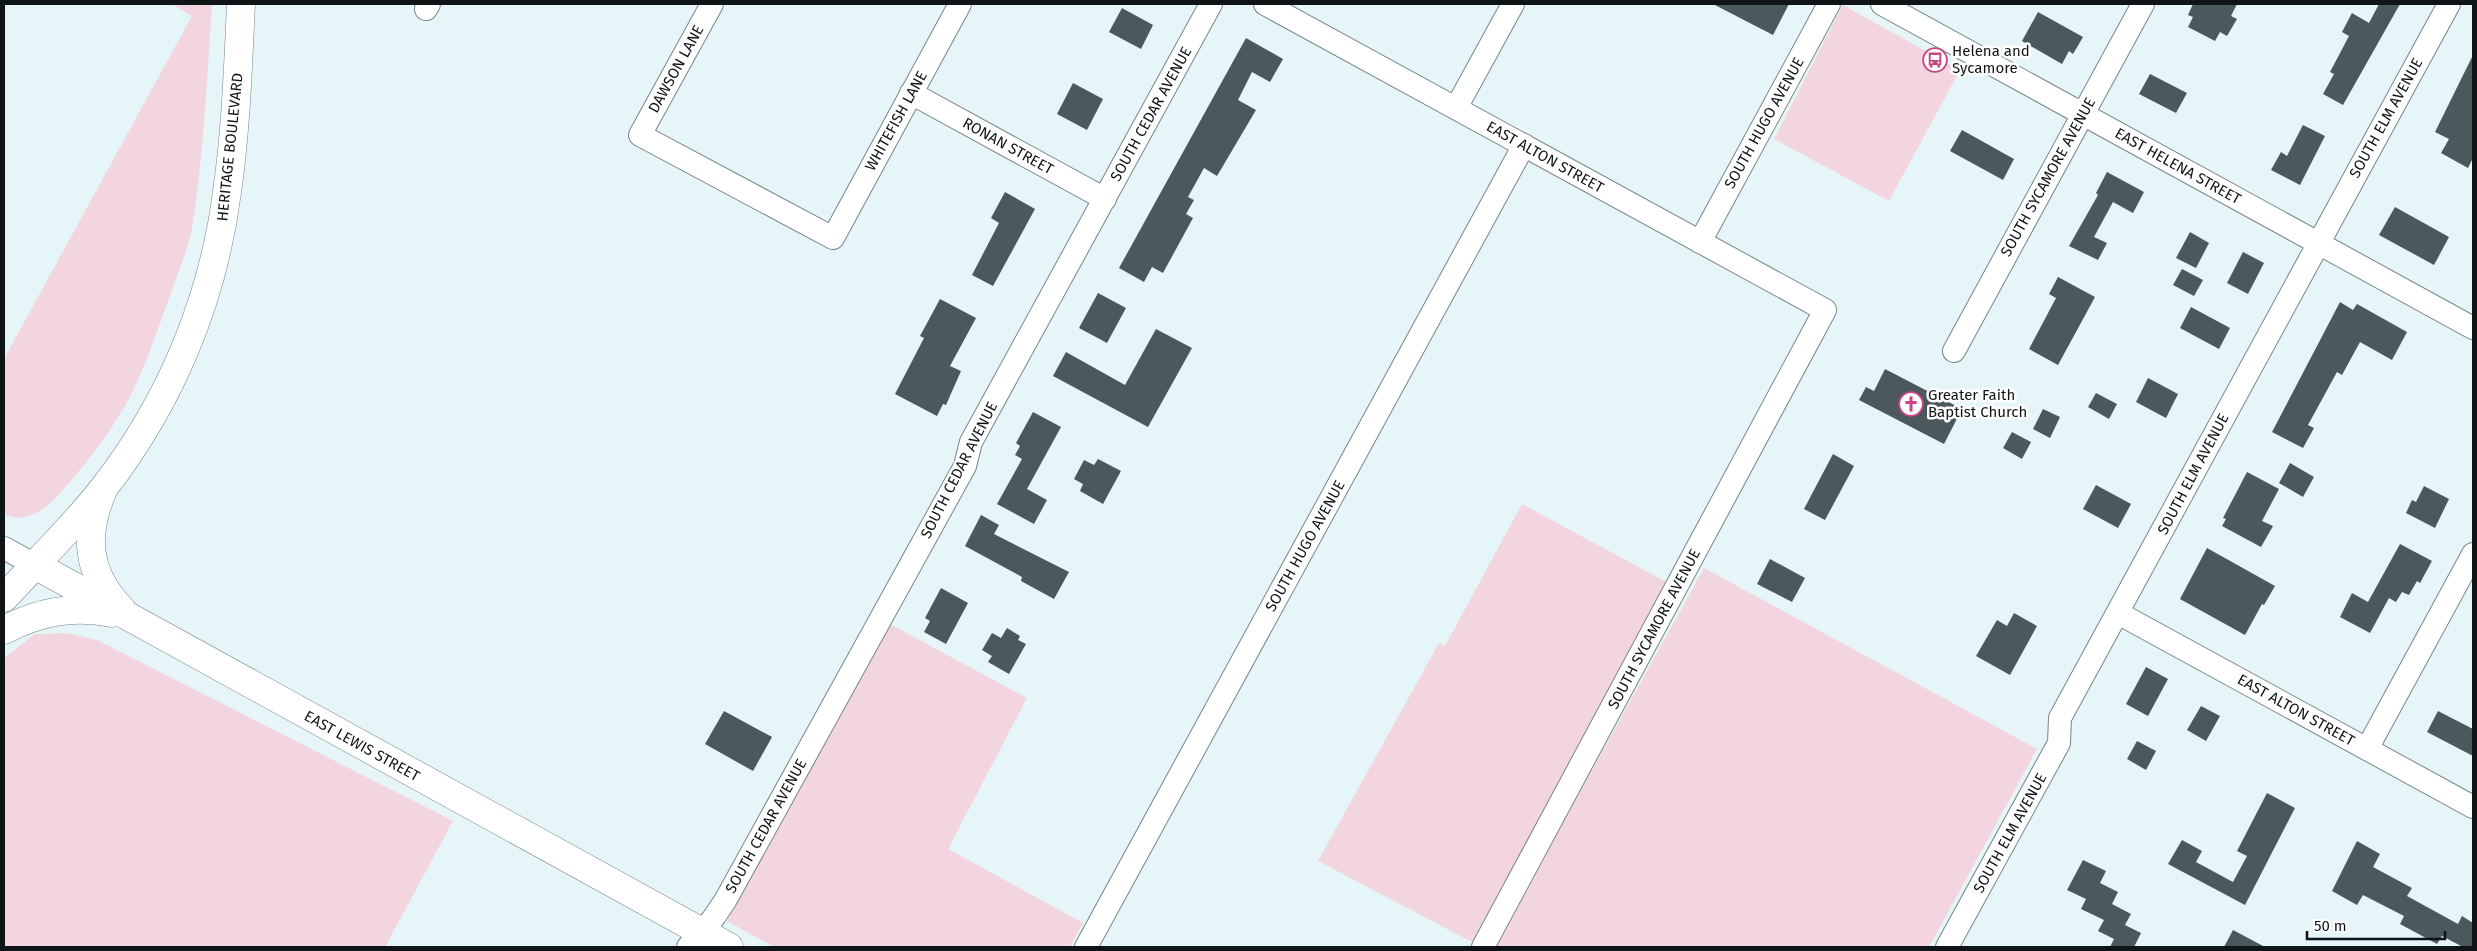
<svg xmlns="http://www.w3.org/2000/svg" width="2477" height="951" font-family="'Fira Sans',sans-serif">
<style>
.green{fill:#f2d5df}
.building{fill:#4c595c}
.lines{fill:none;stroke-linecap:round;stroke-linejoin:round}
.minor-casing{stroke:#778689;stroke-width:24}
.secondary-casing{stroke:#778689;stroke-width:29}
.primary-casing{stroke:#778689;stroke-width:29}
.minor{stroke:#fff;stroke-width:22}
.secondary{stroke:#fff;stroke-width:28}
.primary{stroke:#fff;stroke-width:28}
.labels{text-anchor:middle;stroke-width:5;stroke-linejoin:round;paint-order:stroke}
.poi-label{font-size:15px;fill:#0f1516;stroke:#fff;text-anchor:start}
.street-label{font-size:15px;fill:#0f1516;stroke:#fff}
</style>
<rect width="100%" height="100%" fill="#e5f5f8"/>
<g class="green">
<path d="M172,4H212C207,76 204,150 193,222C189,248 177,276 168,301C154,339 139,386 117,419C103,441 86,463 69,483C54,501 31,527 4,514V359L192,16Z"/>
<path d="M1843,5L1960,70L1889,201L1774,139Z"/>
<path d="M1522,504L1668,583L1472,942L1318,861L1439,643L1445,646Z"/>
<path d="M1704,568L2037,749L1929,947H1494Z"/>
<path d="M888,623L1027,698L948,849L1083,923L1070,947H774L727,921Z"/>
<path d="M67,633L97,640L453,821L385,947H4V658L35,634Z"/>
</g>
<g class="building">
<path d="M1713,4H1789L1773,35Z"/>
<path d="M2193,4H2237L2231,16L2237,19L2227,36L2220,32L2215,41L2188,27L2193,17L2188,15Z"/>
<path d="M2379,4H2400L2343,105L2323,94L2334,74L2330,72L2349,36L2342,32L2352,13L2369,23Z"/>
<path d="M1122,8L1153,25L1141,49L1109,32Z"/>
<path d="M2038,12L2083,37L2073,54L2069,51L2062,64L2022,41Z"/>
<path d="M1246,38L1283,59L1270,82L1252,72L1238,100L1256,110L1217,176L1204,168L1188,197L1194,200L1186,214L1193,218L1163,273L1152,267L1144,282L1119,268Z"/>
<path d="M2473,55V158L2468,168L2441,153L2449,139L2435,132Z"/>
<path d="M2150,74L2187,93L2176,113L2139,94Z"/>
<path d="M1073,83L1103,99L1087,130L1057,114Z"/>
<path d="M2303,125L2325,136L2300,185L2271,170L2281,152L2287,156Z"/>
<path d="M1962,130L2014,159L2003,180L1950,151Z"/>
<path d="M2107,172L2144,192L2133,213L2113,202L2094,237L2107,243L2098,260L2069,246L2098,195L2096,193Z"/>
<path d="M1005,192L1035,209L993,286L972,275L999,223L991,218Z"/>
<path d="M2395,207L2449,237L2434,265L2379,235Z"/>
<path d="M2190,232L2209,243L2196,268L2176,258Z"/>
<path d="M2243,252L2264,263L2248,294L2227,283Z"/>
<path d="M2182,269L2203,280L2194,296L2173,285Z"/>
<path d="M2058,277L2095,297L2058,365L2029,349L2056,298L2049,294Z"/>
<path d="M1098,293L1126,308L1107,343L1079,328Z"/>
<path d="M940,299L976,318L950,366L961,371L946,405L943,404L937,416L895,394L924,338L920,336Z"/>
<path d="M2340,302L2353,310L2357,304L2407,332L2392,360L2360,342L2342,375L2337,372L2308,425L2314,428L2303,448L2272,432Z"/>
<path d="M2191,307L2230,328L2219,349L2180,328Z"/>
<path d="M1156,329L1192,348L1148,427L1053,376L1066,352L1125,385Z"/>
<path d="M1885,369L1962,409L1944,444L1859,400L1866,387L1874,391Z"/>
<path d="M2148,378L2178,394L2166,418L2136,402Z"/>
<path d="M2096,393L2117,404L2109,419L2088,407Z"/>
<path d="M2043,409L2060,417L2050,438L2033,429Z"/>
<path d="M1033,412L1061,427L1027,489L1047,500L1034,524L997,504L1022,459L1015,455L1020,446L1016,443Z"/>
<path d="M2012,432L2031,442L2022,459L2003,448Z"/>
<path d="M1833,454L1854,466L1825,520L1804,509Z"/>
<path d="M1098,459L1121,471L1103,504L1080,491L1083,484L1074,479L1084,460L1094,465Z"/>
<path d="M2290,463L2314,477L2303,497L2279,483Z"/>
<path d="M2247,472L2279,489L2262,521L2273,526L2261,547L2222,526L2226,519L2223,518Z"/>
<path d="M2096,485L2131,504L2118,528L2083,509Z"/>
<path d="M2424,486L2449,499L2435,528L2406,513L2412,500L2416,502Z"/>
<path d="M981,515L999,525L994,534L1069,572L1054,599L1021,581L1022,577L965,546Z"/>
<path d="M2400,544L2432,561L2420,583L2417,581L2409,595L2402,592L2396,602L2389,598L2370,633L2340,617L2352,593L2368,602Z"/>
<path d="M2207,548L2275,586L2264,605L2262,604L2245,635L2180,599Z"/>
<path d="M1770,559L1805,578L1792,602L1757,584Z"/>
<path d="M941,588L968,603L946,644L924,632L930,621L925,618Z"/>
<path d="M2014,613L2037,626L2010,675L1976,656L1997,620L2007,626Z"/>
<path d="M1007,628L1020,636L1018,640L1026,644L1009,674L988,662L992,656L982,650L992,633L1001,638Z"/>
<path d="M2146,667L2168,679L2148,716L2126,704Z"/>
<path d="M2201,706L2220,716L2206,741L2187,730Z"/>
<path d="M724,711L772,737L753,771L705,744Z"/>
<path d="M2438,711L2473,729V756L2427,732Z"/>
<path d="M2137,741L2156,751L2146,770L2127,759Z"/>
<path d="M2267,793L2295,808L2245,905L2168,864L2182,840L2202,851L2196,862L2233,882L2247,856L2237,851Z"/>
<path d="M2357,841L2380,854L2373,867L2412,888L2407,896L2458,924L2462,916L2473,923V947H2463L2442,936L2437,944L2400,924L2404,916L2363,895L2357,905L2332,891Z"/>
<path d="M2083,860L2106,871L2100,883L2118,892L2112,904L2131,914L2125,925L2141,933L2134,947H2110L2114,939L2098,931L2104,920L2081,909L2086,899L2067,890Z"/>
<path d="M2233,930L2265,947H2224Z"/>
</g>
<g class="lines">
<g class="minor-casing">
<g id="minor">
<path d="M712,4L640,135L833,238L960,4"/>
<path d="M1265,4L1825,310L1483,947"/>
<path d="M1882,4L2473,328"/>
<path d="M426,9L429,4"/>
<path d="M911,93L1105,199"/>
<path d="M1456,108L1513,4"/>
<path d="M1700,242L1829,4"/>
<path d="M1954,351L2143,4"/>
<path d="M4,548L35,565"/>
<path d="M2118,613L2473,807"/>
<path d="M2367,749L2473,554"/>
<path d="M688,947L712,920L725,901L965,466L971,442L1211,4"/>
<path d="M1086,947L1524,145"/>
<path d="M1947,947L2059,743L2060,718L2449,4"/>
</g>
</g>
<g class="secondary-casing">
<path id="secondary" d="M35,565C58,540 82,516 103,489C170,403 213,301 227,192C236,130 238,67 241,4"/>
</g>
<g class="primary-casing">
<g id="primary">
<path d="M104,488C83,534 86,573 122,610"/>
<path d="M4,598L35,565L729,947"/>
<path d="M4,630C39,612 72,605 112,613"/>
</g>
</g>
<use href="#minor" class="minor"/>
<use href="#secondary" class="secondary"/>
<use href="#primary" class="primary"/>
</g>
<defs>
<g id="bus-ring" transform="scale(1.25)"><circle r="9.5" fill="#fff" stroke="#cb4484" stroke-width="1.5"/><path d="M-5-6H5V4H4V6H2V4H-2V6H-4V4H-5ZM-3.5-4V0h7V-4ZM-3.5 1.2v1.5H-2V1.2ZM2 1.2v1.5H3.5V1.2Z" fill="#cb4484"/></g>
<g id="church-ring" transform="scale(1.25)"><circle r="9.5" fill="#fff" stroke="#cb4484" stroke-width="1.5"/><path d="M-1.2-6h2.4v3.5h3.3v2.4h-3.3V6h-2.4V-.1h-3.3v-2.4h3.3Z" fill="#cb4484"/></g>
</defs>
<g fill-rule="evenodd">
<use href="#bus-ring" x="1935" y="60"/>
<use href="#church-ring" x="1911" y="404"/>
</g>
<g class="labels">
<g class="poi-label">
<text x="1952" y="56">Helena and<tspan x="1952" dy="17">Sycamore</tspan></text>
<text x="1928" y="400">Greater Faith<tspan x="1928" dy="17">Baptist Church</tspan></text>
</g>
<g class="street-label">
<text transform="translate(676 69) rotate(-61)" y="5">DAWSON LANE</text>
<text transform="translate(1151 114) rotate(-61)" y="5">SOUTH CEDAR AVENUE</text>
<text transform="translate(2386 118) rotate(-61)" y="5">SOUTH ELM AVENUE</text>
<text transform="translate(896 121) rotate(-61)" y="5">WHITEFISH LANE</text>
<text transform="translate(1764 123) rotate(-61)" y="5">SOUTH HUGO AVENUE</text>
<text transform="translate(1008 146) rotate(29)" y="5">RONAN STREET</text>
<text transform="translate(230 147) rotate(-84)" y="5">HERITAGE BOULEVARD</text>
<text transform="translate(1545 157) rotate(29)" y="5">EAST ALTON STREET</text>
<text transform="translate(2178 166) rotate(29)" y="5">EAST HELENA STREET</text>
<text transform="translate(2048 177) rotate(-61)" y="5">SOUTH SYCAMORE AVENUE</text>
<text transform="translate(959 470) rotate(-63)" y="5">SOUTH CEDAR AVENUE</text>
<text transform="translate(2193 474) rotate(-62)" y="5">SOUTH ELM AVENUE</text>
<text transform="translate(1305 546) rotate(-61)" y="5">SOUTH HUGO AVENUE</text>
<text transform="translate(1654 629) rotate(-62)" y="5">SOUTH SYCAMORE AVENUE</text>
<text transform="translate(2296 710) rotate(29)" y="5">EAST ALTON STREET</text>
<text transform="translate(362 746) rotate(29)" y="5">EAST LEWIS STREET</text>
<text transform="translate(766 826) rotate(-61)" y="5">SOUTH CEDAR AVENUE</text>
<text transform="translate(2010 833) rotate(-61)" y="5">SOUTH ELM AVENUE</text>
</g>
</g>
<rect width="2477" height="951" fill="none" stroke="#0f1516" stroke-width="10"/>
<path d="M2307 931v8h138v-8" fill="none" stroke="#0f1516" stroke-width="2.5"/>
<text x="2314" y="931" font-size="15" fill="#0f1516" stroke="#ffffff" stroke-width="4" paint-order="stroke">50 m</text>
</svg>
